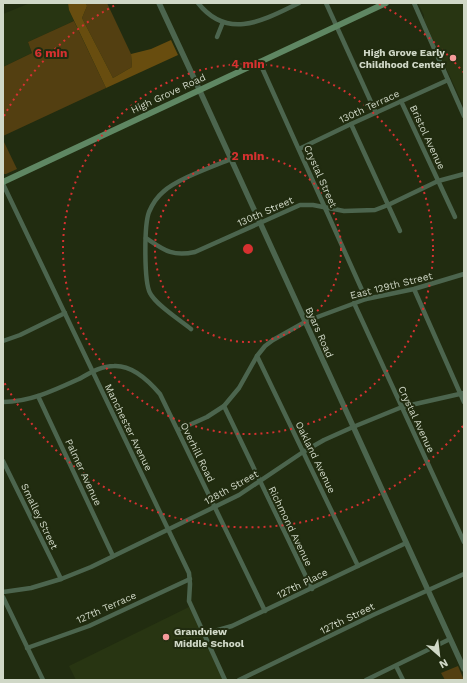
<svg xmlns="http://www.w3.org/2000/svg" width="467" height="683" font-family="'Work Sans',sans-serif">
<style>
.built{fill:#283512}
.green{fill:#533f11}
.forest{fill:#684d0f}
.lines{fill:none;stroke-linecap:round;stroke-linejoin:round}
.minor{stroke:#4c654e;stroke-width:4.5}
.tertiary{stroke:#4c654e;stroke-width:5.5}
.secondary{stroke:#5f8763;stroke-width:6}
.ring{fill:none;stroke:#d63130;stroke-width:2;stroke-dasharray:2 4}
.poi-dot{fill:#f59b9a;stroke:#212c10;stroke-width:1.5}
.labels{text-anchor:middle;stroke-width:4;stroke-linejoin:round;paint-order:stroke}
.poi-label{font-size:10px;font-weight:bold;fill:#d0d8c7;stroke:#212c10;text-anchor:end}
.street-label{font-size:10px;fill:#d0d8c7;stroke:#212c10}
.centre{fill:#d63130;stroke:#212c10;stroke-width:2}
.ring-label{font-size:12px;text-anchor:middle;font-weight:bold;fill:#d63130;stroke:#212c10;stroke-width:4;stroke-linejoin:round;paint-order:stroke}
</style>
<rect width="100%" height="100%" fill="#212c10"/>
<g class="built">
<path d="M30,3H68L69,10L74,21L28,42L32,53L3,67V14Z"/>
<path d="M418,3H464V107L424,20V15Z"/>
<path d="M189,607L223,680H76L69,666Z"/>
</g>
<g class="green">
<path d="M86,3H107L131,54L132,67L113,78L82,18L87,6Z"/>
<path d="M74,21L106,88L3,136V67L32,53L28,42Z"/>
<path d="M3,140L17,169L6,174H3Z"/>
<path d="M458,666L464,680H445L441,673Z"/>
</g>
<path class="forest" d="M68,3H86L87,6L82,18L113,78L132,67L131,54L151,49L171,40L178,55L106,88L69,10Z"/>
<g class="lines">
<g class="minor">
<path d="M198,3C228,41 264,20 299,3"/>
<path d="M326,3L376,113"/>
<path d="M414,3L464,116"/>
<path d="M217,37L223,22"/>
<path d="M259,61L366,299"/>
<path d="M401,101L455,217"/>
<path d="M351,124L400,231"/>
<path d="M299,149L351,124L448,80"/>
<path d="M3,184L189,573L190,584L189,601L225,680"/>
<path d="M146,238C164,250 172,257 195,252L300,205H313L344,211L375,210L388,205L438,181L464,174"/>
<path d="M414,289L464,402"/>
<path d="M354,303L464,542"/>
<path d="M191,329C180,320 156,305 150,293C144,282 144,225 149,212C152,205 157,197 163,192C177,179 212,167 231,159"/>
<path d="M3,341L20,335L65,313"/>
<path d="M257,356L358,566"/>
<path d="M38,396L113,556"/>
<path d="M3,402C30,402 55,390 79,379C90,373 101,366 114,366C132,365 149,381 160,394L265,611"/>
<path d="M224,406L312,589"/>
<path d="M178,430L207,417L224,406L239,388L257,356L265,346L273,340L305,322L320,316L366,299L414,289L464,274"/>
<path d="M3,461L61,579"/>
<path d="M3,592L31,588L61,579L91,567L239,495L303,452L324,440L353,427L402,407L464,393"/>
<path d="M3,597L43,680"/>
<path d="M204,634L232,626L406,543"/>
<path d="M27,648L89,626L190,579"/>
<path d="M396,666L403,680"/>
<path d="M239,680L373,615L464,574"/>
<path d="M366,680L450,639"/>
</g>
<path class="tertiary" d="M159,3L199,89L464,669"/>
<path class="secondary" d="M3,182L386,3"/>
</g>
<g class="ring">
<circle cx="248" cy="249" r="93"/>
<circle cx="248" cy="249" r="185"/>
<path d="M463 426A278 278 0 0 1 4 382M4 116A278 278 0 0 1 117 4M379 4A278 278 0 0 1 463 72"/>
</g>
<g class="poi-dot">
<circle cx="453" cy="58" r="4"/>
<circle cx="166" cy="637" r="4"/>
</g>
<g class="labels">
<g class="poi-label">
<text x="445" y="56">High Grove Early<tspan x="445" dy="12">Childhood Center</tspan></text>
<text x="174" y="635" text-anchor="start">Grandview<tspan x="174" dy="12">Middle School</tspan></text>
</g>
<g class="street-label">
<text transform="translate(168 93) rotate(-25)" y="4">High Grove Road</text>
<text transform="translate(369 106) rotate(-25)" y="4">130th Terrace</text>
<text transform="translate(428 137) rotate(65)" y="4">Bristol Avenue</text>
<text transform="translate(321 176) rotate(66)" y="4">Crystal Street</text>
<text transform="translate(265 211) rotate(-24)" y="4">130th Street</text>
<text transform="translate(391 285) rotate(-14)" y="4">East 129th Street</text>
<text transform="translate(320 332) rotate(66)" y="4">Byars Road</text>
<text transform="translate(417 419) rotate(65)" y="4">Crystal Avenue</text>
<text transform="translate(129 427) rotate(64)" y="4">Manchester Avenue</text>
<text transform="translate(198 452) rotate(64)" y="4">Overhill Road</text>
<text transform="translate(316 457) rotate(64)" y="4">Oakland Avenue</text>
<text transform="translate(84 472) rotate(65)" y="4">Palmer Avenue</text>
<text transform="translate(231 487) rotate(-29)" y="4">128th Street</text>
<text transform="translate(40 516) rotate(64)" y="4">Smalley Street</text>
<text transform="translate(291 526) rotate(64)" y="4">Richmond Avenue</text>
<text transform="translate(302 583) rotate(-26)" y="4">127th Place</text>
<text transform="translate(106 607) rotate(-24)" y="4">127th Terrace</text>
<text transform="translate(347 618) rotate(-26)" y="4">127th Street</text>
</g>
</g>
<circle cx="248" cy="249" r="6" class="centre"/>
<g class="ring-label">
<text x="51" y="57">6 min</text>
<text x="248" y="68">4 min</text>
<text x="248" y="160">2 min</text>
</g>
<rect width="467" height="683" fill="none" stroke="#d0d8c7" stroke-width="8"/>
<g transform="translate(439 655) rotate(152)" stroke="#212c10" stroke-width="3" paint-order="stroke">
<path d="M0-3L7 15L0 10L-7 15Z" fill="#d0d8c7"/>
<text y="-6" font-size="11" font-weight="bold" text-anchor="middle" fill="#d0d8c7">N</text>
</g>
</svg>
